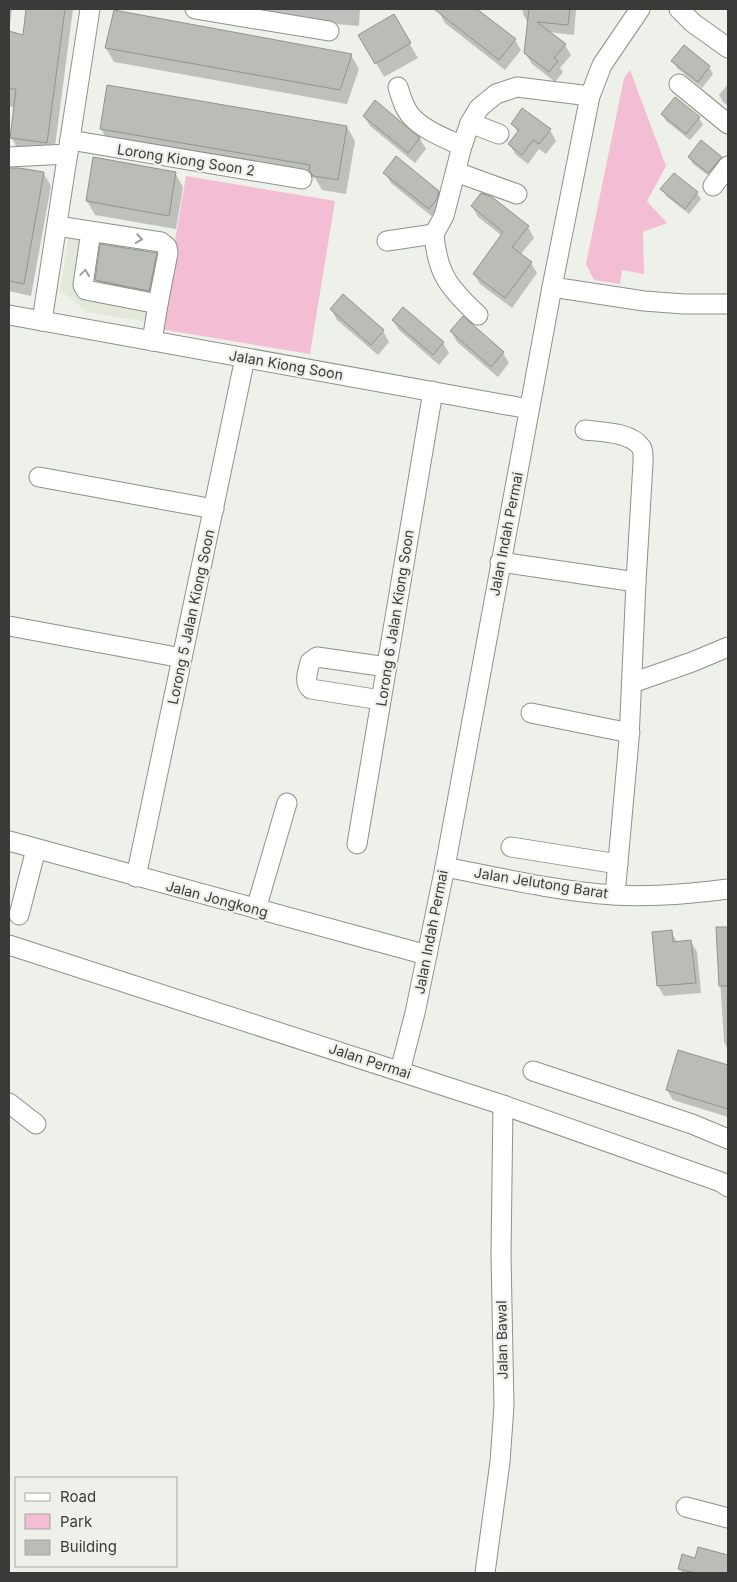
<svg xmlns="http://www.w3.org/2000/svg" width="737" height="1582" font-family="Inter,sans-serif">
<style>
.built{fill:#e2e8da}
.green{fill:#f3bdd3}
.shadow{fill:#0003}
.building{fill:#babdb6;stroke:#91948d}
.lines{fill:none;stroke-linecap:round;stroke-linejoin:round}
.minor-casing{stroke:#8e918b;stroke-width:21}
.minor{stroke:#fff;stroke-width:19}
.oneway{stroke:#9c9d9c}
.labels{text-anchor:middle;stroke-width:4.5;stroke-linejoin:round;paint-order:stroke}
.street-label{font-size:14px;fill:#3a3b38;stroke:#eef1ea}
</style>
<rect width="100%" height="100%" fill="#eef1ea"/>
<path class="built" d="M71,221L175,238L161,324L87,312L60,290Z"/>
<g class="green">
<path d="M630,70L666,166L647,201L667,223L643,232L644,274L622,270L620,284L594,280L586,264L624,78Z"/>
<path d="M186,176L335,201L310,354L160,329Z"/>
</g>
<g class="shadow">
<path d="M9,9H12L9,32L24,36L28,9H73L54,154L18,149L11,137L15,108L9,106Z"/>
<path d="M257,9H360L359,26L313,22L312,19Z"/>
<path d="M442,9H475L515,40L521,50L505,70L445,23L439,12Z"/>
<path d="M523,9H576L574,35L549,32L565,45L571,55L560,68L563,72L555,82L532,64L525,53L529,25L523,14Z"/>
<path d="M393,16L418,58L384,77L360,35Z"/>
<path d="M106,48L351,55L359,69L347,104L114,62Z"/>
<path d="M673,61L709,67L713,74L702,88L677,68Z"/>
<path d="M728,84V106L723,102L719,95Z"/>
<path d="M375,102L420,139L426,149L415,163L370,126L364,116Z"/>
<path d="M662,114L699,118L703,125L690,140L666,121Z"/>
<path d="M513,124L550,130L556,141L546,154L539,149L528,164L516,155L510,145L518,133Z"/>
<path d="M347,127L355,141L346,194L322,190L315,178L109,143L101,129Z"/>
<path d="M689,157H721L725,164L713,179L693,164Z"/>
<path d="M9,169L44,174L51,186L31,296L9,291Z"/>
<path d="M175,173L183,187L176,229L95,215L87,201Z"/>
<path d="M385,173L438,191L444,202L435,219L391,183Z"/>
<path d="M662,189L697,193L701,199L689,214L666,196Z"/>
<path d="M472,206L528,227L534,238L520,255L531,263L537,273L512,308L480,284L474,274L502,236L478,217Z"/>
<path d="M156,254L164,268L157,304L104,294L96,280Z"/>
<path d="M343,296L383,331L389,342L378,355L337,320L331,309Z"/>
<path d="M393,320L443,343L449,353L439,365L399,330Z"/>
<path d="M451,331L503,353L509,363L498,377L457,342Z"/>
<path d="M728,928V1050L724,1042L717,929Z"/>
<path d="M671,932L678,943L691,942L697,952L701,993L664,996L658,986Z"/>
<path d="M720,1068L728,1071V1117L673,1100L667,1090Z"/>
<path d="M699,1548L728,1556V1573H682L680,1568L696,1559Z"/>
</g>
<g class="building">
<path d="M26,9H65L47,143L10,138L16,89H9V31L23,35Z"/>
<path d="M434,9H477L516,39L499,60Z"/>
<path d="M529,9H570L568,25L537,22L566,44L554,58L558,61L549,72L524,53Z"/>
<path d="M114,10L352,54L340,90L105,48Z"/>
<path d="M394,14L411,43L375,64L358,35Z"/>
<path d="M684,45L710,66L698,82L671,61Z"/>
<path d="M107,85L347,126L338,180L313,176L309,170L310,165L100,129Z"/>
<path d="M675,97L700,117L686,134L661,114Z"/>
<path d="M375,100L420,138L408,153L363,116Z"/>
<path d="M522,108L551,129L539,144L533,140L522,155L508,144L519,130L511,124Z"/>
<path d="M701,140L722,157L708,173L688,157Z"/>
<path d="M396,156L439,191L437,199L429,209L383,173Z"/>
<path d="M93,157L176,172L169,216L86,201Z"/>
<path d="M9,168H19L44,172L24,284L9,281Z"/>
<path d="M674,173L698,192L685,209L660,189Z"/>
<path d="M481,193L492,197L529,226L512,247L532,262L505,298L473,274L503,232L471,206Z"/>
<path d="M100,244L157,253L149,291L95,280Z"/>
<path d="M343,294L384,330L371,345L330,309Z"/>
<path d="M403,307L444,342L433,355L392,320Z"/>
<path d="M463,316L504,352L491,367L450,331Z"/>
<path d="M716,927H728V986H719Z"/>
<path d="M672,930L673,942L691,940L696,983L657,986L652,932Z"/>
<path d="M678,1050L728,1065V1109L666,1090Z"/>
<path d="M698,1547L728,1555V1573H696L678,1569L682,1554L695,1558Z"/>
</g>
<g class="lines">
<g class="minor-casing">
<g id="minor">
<path d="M195,9L329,31"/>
<path d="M679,9L693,23L728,48"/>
<path d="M679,84L728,124"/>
<path d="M398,87C401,97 404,108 411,116C423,130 445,138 462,146"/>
<path d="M470,123L499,134"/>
<path d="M70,140L302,179"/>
<path d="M9,157L68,154"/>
<path d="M456,172L517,194"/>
<path d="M713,186L728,166"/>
<path d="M57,226L161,242L167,247L168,253L158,304L86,290L83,285L91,231"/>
<path d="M434,234C437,274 450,289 478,315"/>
<path d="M387,241L434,234L444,216L462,146L470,123L479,108L496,94L517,87L590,96"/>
<path d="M552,287L644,301L684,304H728"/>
<path d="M9,315L529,409"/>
<path d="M42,321L90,9"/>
<path d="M152,341L158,304"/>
<path d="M39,477L214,509"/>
<path d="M500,562L636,582L643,463C643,458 644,452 641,447C631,432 601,432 585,430"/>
<path d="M9,626L182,658"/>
<path d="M632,683L692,662L728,647"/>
<path d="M381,700L311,689C303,683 308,671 310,662L317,657L387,667"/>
<path d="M531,713L630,733"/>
<path d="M9,841L427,955"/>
<path d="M357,844L433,391"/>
<path d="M511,847L618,864"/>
<path d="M445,867C501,878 557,891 614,895C651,897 691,894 728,889"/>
<path d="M136,877L245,358"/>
<path d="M615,895L629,740L636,582"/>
<path d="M256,909L287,803"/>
<path d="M19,915L36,849"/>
<path d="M9,945L503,1105L721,1182L728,1187"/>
<path d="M400,1071L415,1013L445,867L552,287L590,96L602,65L640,9"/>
<path d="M533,1071L692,1124L728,1139"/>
<path d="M9,1103L36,1124"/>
<path d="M686,1507L728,1518"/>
<path d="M485,1573L500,1462L504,1406L501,1255L503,1105"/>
</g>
</g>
<use href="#minor" class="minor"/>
</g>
<defs><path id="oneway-chevron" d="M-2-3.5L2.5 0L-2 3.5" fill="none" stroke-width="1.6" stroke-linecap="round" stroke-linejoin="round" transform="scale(1.25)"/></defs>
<g class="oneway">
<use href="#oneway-chevron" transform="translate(139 239) rotate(9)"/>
<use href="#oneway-chevron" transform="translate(85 273) rotate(-82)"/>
</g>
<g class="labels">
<g class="street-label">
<text transform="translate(186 160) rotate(9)" y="5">Lorong Kiong Soon 2</text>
<text transform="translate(286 365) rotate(10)" y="5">Jalan Kiong Soon</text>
<text transform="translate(506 534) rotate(-79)" y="5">Jalan Indah Permai</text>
<text transform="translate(191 617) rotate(-78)" y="5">Lorong 5 Jalan Kiong Soon</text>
<text transform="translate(395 618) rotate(-81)" y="5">Lorong 6 Jalan Kiong Soon</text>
<text transform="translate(541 883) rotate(9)" y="5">Jalan Jelutong Barat</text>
<text transform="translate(217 899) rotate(15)" y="5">Jalan Jongkong</text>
<text transform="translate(431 932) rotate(-79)" y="5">Jalan Indah Permai</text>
<text transform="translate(370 1061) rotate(18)" y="5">Jalan Permai</text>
<text transform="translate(502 1340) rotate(-91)" y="5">Jalan Bawal</text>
</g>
</g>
<rect width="737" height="1582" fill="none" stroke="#3a3b38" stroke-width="20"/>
<rect x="15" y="1477" width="162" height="90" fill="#eef1ea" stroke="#a6a8a3"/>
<rect x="25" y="1493" width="25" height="8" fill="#ffffff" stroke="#a6a8a3"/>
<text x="60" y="1502" font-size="15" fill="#3a3b38">Road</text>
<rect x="25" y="1514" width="25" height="15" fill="#f3bdd3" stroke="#a6a8a3"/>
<text x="60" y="1527" font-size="15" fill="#3a3b38">Park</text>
<rect x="25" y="1540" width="25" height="15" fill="#babdb6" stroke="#a6a8a3"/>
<text x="60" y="1552" font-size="15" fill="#3a3b38">Building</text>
</svg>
